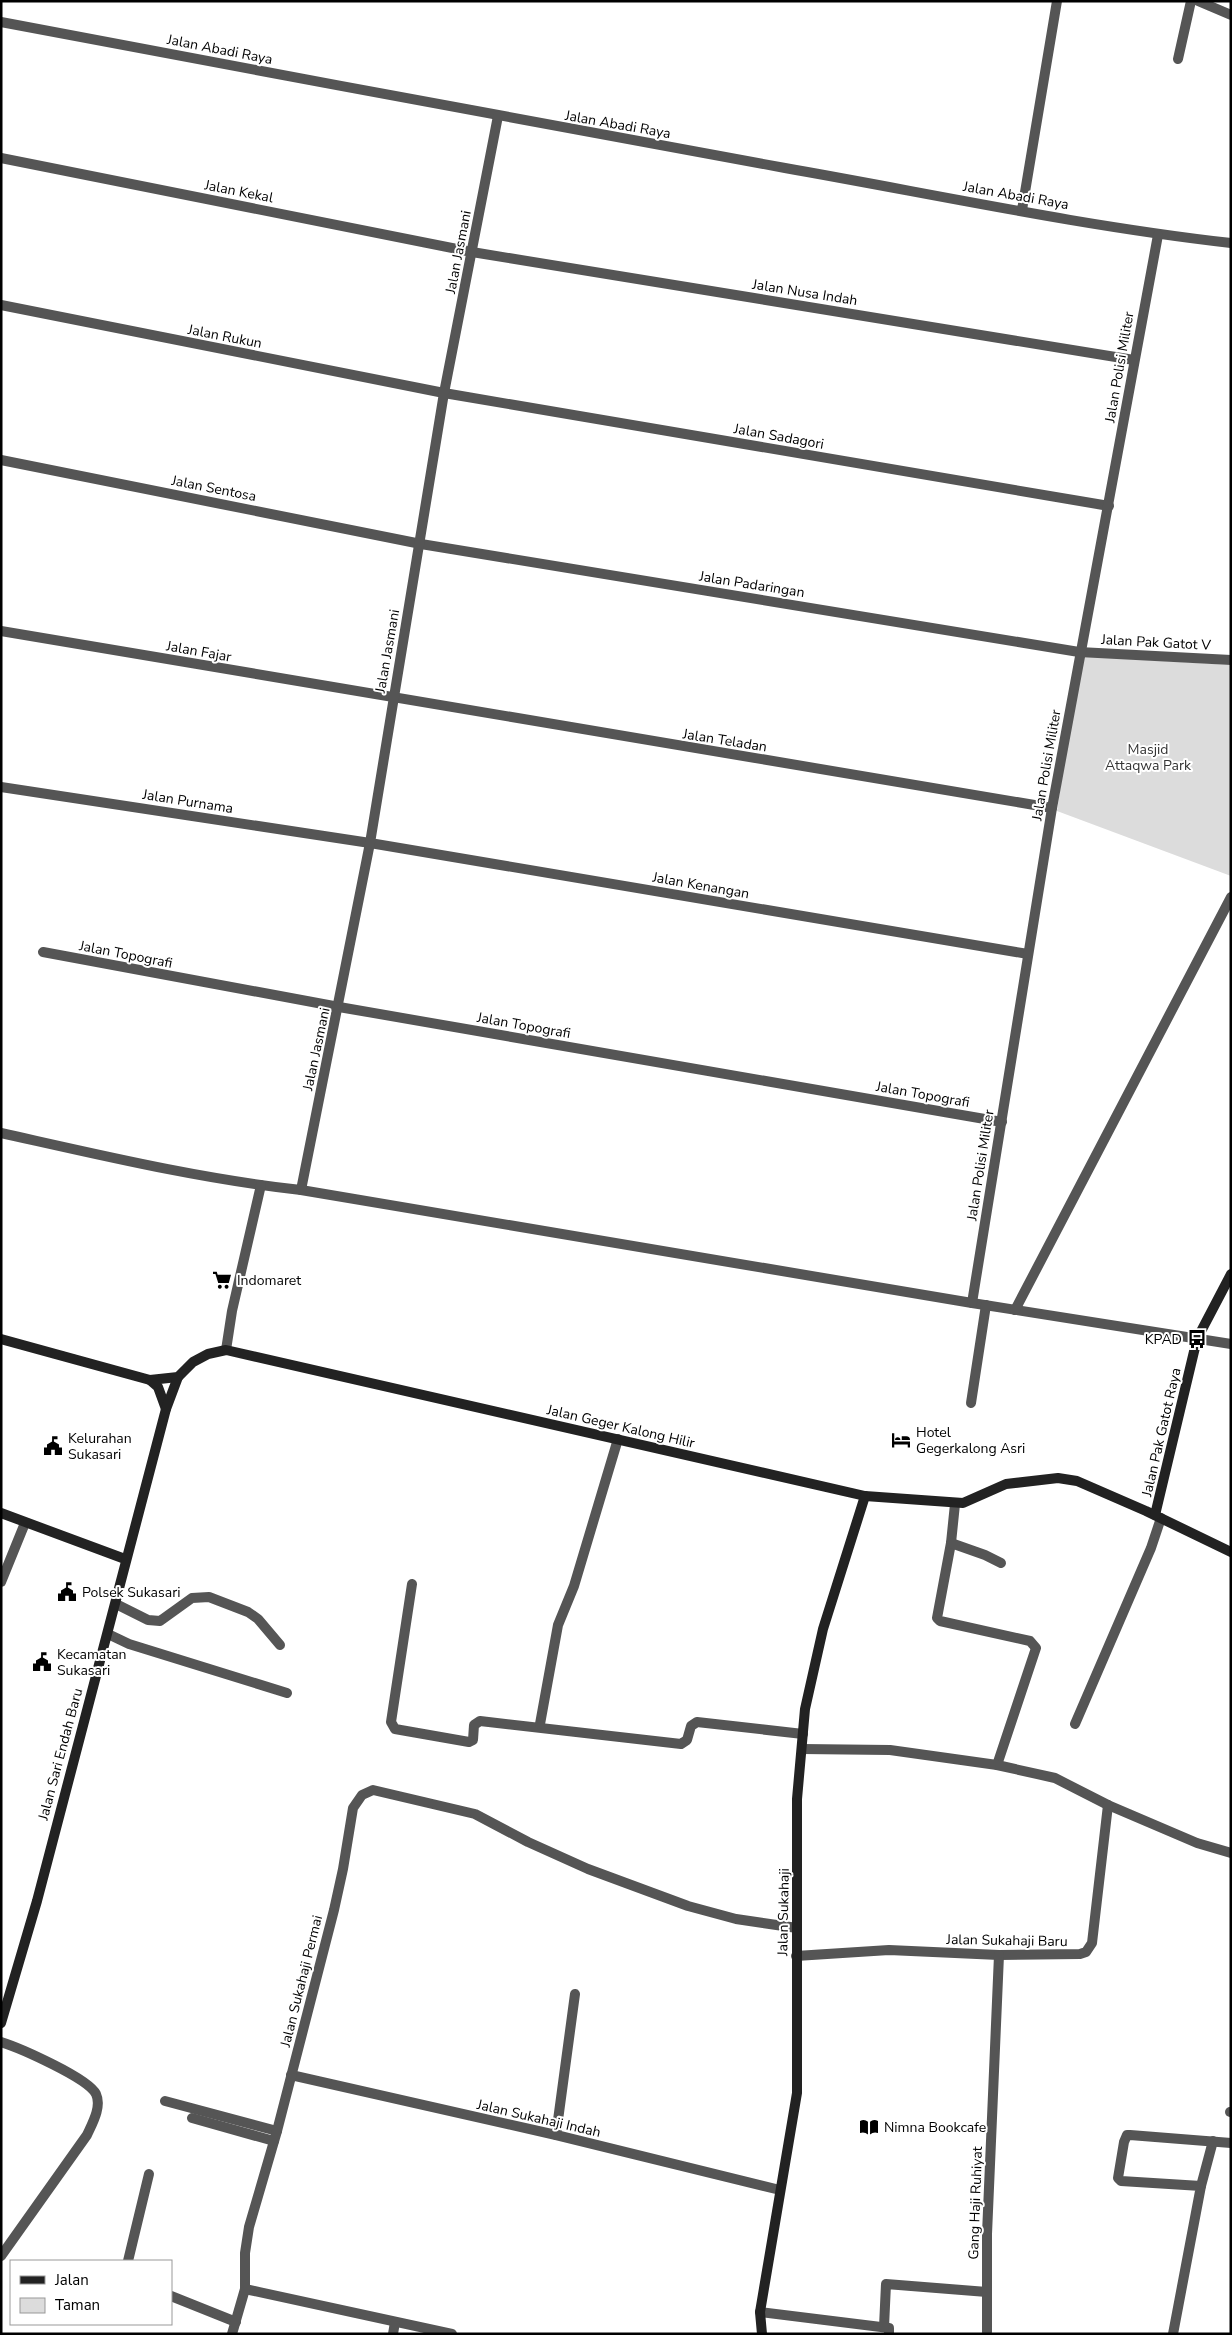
<svg xmlns="http://www.w3.org/2000/svg" width="1232" height="2335" font-family="'Nunito Sans',sans-serif">
<style>
.park{fill:#dcdcdc}
.lines{fill:none;stroke-linecap:round;stroke-linejoin:round}
.street{stroke:#555;stroke-width:10}
.secondary{stroke:#222;stroke-width:10}
.labels{text-anchor:middle;stroke-width:4;stroke-linejoin:round;paint-order:stroke}
.street-label{font-size:14px;fill:#000;stroke:#fff}
.park-label{font-size:14px;fill:#333;stroke:#fff}
.poi-label{font-size:14px;fill:#000;stroke:#fff;text-anchor:start}
</style>
<rect width="100%" height="100%" fill="#fff"/>
<path class="park" d="M1080,656L1231,665V876L1057,811Z"/>
<g class="lines">
<g class="street">
<path d="M1198,1L1231,15"/>
<path d="M1,22C262,71 524,121 785,168C933,194 1081,226 1231,243"/>
<path d="M1178,59L1191,1"/>
<path d="M1,158L472,252L1134,360"/>
<path d="M1022,210L1057,1"/>
<path d="M1,305L444,393L1109,506"/>
<path d="M1,460L421,544L1079,652L1231,660"/>
<path d="M1,631L1052,808"/>
<path d="M1,787L370,843L1028,954"/>
<path d="M43,952L339,1007L1002,1122"/>
<path d="M1,1133C100,1155 200,1179 301,1190L972,1303L1231,1344"/>
<path d="M301,1190L370,843L444,393L498,116"/>
<path d="M972,1303L1052,808L1158,235"/>
<path d="M1015,1310L1231,897"/>
<path d="M226,1350L232,1311L261,1185"/>
<path d="M971,1403L986,1305"/>
<path d="M955,1504L951,1543L937,1618L940,1621L1030,1641L1036,1648L997,1765"/>
<path d="M951,1543L985,1555L1001,1563"/>
<path d="M1,1582L25,1523"/>
<path d="M412,1584L391,1722L395,1729L469,1742L473,1740L474,1725L480,1721L681,1744L687,1740L691,1726L697,1722L803,1734"/>
<path d="M116,1604L148,1620L160,1621L192,1598L209,1597L248,1612L258,1619L280,1645"/>
<path d="M108,1634L129,1644L287,1693"/>
<path d="M540,1724L558,1625L574,1586L618,1439"/>
<path d="M1075,1724L1151,1548L1161,1518"/>
<path d="M802,1749L890,1750L997,1765L1055,1778L1108,1805L1197,1843L1231,1853"/>
<path d="M796,1956L889,1950L999,1955L1080,1954L1086,1952L1092,1943L1108,1805"/>
<path d="M1,2042C20,2048 88,2078 96,2094C102,2107 92,2124 87,2135L1,2256"/>
<path d="M291,2075L556,2135L780,2190"/>
<path d="M165,2101L277,2131"/>
<path d="M1230,2112H1231"/>
<path d="M192,2118L274,2141"/>
<path d="M556,2135L575,1994"/>
<path d="M1201,2186L1213,2141"/>
<path d="M128,2261L149,2174"/>
<path d="M245,2289L452,2334"/>
<path d="M171,2296L236,2322"/>
<path d="M760,2312L889,2328V2334"/>
<path d="M884,2327L886,2284L987,2292"/>
<path d="M987,2332V2234L999,1955"/>
<path d="M232,2334L245,2289V2253L249,2227L277,2131L334,1910L343,1869L353,1808L362,1795L373,1790L475,1814L528,1842L588,1869L688,1906L736,1919L797,1928"/>
<path d="M393,2334L395,2322"/>
<path d="M1173,2334L1201,2186L1121,2181L1118,2178L1124,2142L1127,2135H1130L1231,2143"/>
</g>
<g class="secondary">
<path d="M1,1339L150,1380L178,1377L193,1362L208,1354L226,1350L865,1496L963,1503L1006,1484L1058,1478L1077,1481L1146,1511L1231,1552"/>
<path d="M150,1380L158,1387L166,1409"/>
<path d="M1,1513L125,1559"/>
<path d="M1155,1515L1197,1339L1231,1274"/>
<path d="M1,2023L37,1901L166,1409L178,1377"/>
<path d="M762,2334L760,2312L797,2093V1799L805,1709L823,1629L865,1496"/>
</g>
</g>
<defs>
<g id="supermarket-bare" transform="scale(1.5)"><path d="M-6-5.5h2.5l.6 2H6L4.5 2H-2.5L-4.4-4H-6ZM-1.5 3.2a1.3 1.3 0 1 0 .1 0ZM3 3.2a1.3 1.3 0 1 0 .1 0Z" fill="#000" stroke="#fff" stroke-width="2.5" paint-order="stroke"/></g>
<g id="bus-bare" transform="scale(1.5)"><path d="M-5-6H5V4H4V6H2V4H-2V6H-4V4H-5ZM-3.5-4V0h7V-4ZM-3.5 1.2v1.5H-2V1.2ZM2 1.2v1.5H3.5V1.2Z" fill="#000" stroke="#fff" stroke-width="2.5" paint-order="stroke"/></g>
<g id="hotel-bare" transform="scale(1.5)"><path d="M-6-4.5h1.5V1H6V5H4.5V3h-9V5H-6ZM-4 0a1.8 1.8 0 1 1 3.6 0ZM.5 0V-2.5h3Q6-2.5 6 0Z" fill="#000" stroke="#fff" stroke-width="2.5" paint-order="stroke"/></g>
<g id="civic-bare" transform="scale(1.5)"><path d="M-.6-6.5H3V-4.5H.6V-3L4-1V1h2V6H-6V1h2V-1L-.6-3ZM-1.2 2.5V6h2.4V2.5Z" fill="#000" stroke="#fff" stroke-width="2.5" paint-order="stroke"/></g>
<g id="library-bare" transform="scale(1.5)"><path d="M-6-4Q-3-5.5-.7-3.5V5Q-3 3-6 4ZM6-4Q3-5.5 .7-3.5V5Q3 3 6 4Z" fill="#000" stroke="#fff" stroke-width="2.5" paint-order="stroke"/></g>
</defs>
<g fill-rule="evenodd">
<use href="#supermarket-bare" x="222" y="1280"/>
<use href="#bus-bare" x="1197" y="1339"/>
<use href="#hotel-bare" x="901" y="1440"/>
<use href="#civic-bare" x="53" y="1446"/>
<use href="#civic-bare" x="67" y="1592"/>
<use href="#civic-bare" x="42" y="1662"/>
<use href="#library-bare" x="869" y="2127"/>
</g>
<g class="labels">
<g class="street-label">
<text transform="translate(220 49) rotate(11)" y="5">Jalan Abadi Raya</text>
<text transform="translate(618 124) rotate(10)" y="5">Jalan Abadi Raya</text>
<text transform="translate(239 191) rotate(11)" y="5">Jalan Kekal</text>
<text transform="translate(1016 195) rotate(10)" y="5">Jalan Abadi Raya</text>
<text transform="translate(458 252) rotate(-79)" y="5">Jalan Jasmani</text>
<text transform="translate(805 292) rotate(9)" y="5">Jalan Nusa Indah</text>
<text transform="translate(225 336) rotate(11)" y="5">Jalan Rukun</text>
<text transform="translate(1119 367) rotate(-80)" y="5">Jalan Polisi Militer</text>
<text transform="translate(779 436) rotate(10)" y="5">Jalan Sadagori</text>
<text transform="translate(214 488) rotate(11)" y="5">Jalan Sentosa</text>
<text transform="translate(752 584) rotate(9)" y="5">Jalan Padaringan</text>
<text transform="translate(1156 642) rotate(3)" y="5">Jalan Pak Gatot V</text>
<text transform="translate(199 651) rotate(10)" y="5">Jalan Fajar</text>
<text transform="translate(387 651) rotate(-80)" y="5">Jalan Jasmani</text>
<text transform="translate(725 740) rotate(9)" y="5">Jalan Teladan</text>
<text transform="translate(1046 765) rotate(-80)" y="5">Jalan Polisi Militer</text>
<text transform="translate(188 801) rotate(9)" y="5">Jalan Purnama</text>
<text transform="translate(701 885) rotate(10)" y="5">Jalan Kenangan</text>
<text transform="translate(126 954) rotate(11)" y="5">Jalan Topografi</text>
<text transform="translate(524 1025) rotate(10)" y="5">Jalan Topografi</text>
<text transform="translate(316 1049) rotate(-78)" y="5">Jalan Jasmani</text>
<text transform="translate(923 1094) rotate(10)" y="5">Jalan Topografi</text>
<text transform="translate(980 1165) rotate(-81)" y="5">Jalan Polisi Militer</text>
<text transform="translate(621 1426) rotate(13)" y="5">Jalan Geger Kalong Hilir</text>
<text transform="translate(1161 1432) rotate(-77)" y="5">Jalan Pak Gatot Raya</text>
<text transform="translate(60 1754) rotate(-75)" y="5">Jalan Sari Endah Baru</text>
<text transform="translate(783 1912) rotate(-89)" y="5">Jalan Sukahaji</text>
<text transform="translate(1007 1940) rotate(1)" y="5">Jalan Sukahaji Baru</text>
<text transform="translate(301 1981) rotate(-76)" y="5">Jalan Sukahaji Permai</text>
<text transform="translate(539 2118) rotate(13)" y="5">Jalan Sukahaji Indah</text>
<text transform="translate(975 2203) rotate(-88)" y="5">Gang Haji Ruhiyat</text>
</g>
<g class="park-label">
<text x="1148" y="754">Masjid<tspan x="1148" dy="16">Attaqwa Park</tspan></text>
</g>
<g class="poi-label">
<text x="237" y="1285">Indomaret</text>
<text x="1182" y="1344" text-anchor="end">KPAD</text>
<text x="916" y="1437">Hotel<tspan x="916" dy="16">Gegerkalong Asri</tspan></text>
<text x="68" y="1443">Kelurahan<tspan x="68" dy="16">Sukasari</tspan></text>
<text x="82" y="1597">Polsek Sukasari</text>
<text x="57" y="1659">Kecamatan<tspan x="57" dy="16">Sukasari</tspan></text>
<text x="884" y="2132">Nimna Bookcafe</text>
</g>
</g>
<rect width="1232" height="2335" fill="none" stroke="#000000" stroke-width="5"/>
<rect x="10" y="2260" width="162" height="65" fill="#ffffff" stroke="#999999"/>
<rect x="20" y="2276" width="25" height="8" fill="#222222" stroke="#999999"/>
<text x="55" y="2285" font-size="15" fill="#000000">Jalan</text>
<rect x="20" y="2298" width="25" height="15" fill="#dcdcdc" stroke="#999999"/>
<text x="55" y="2310" font-size="15" fill="#000000">Taman</text>
</svg>
